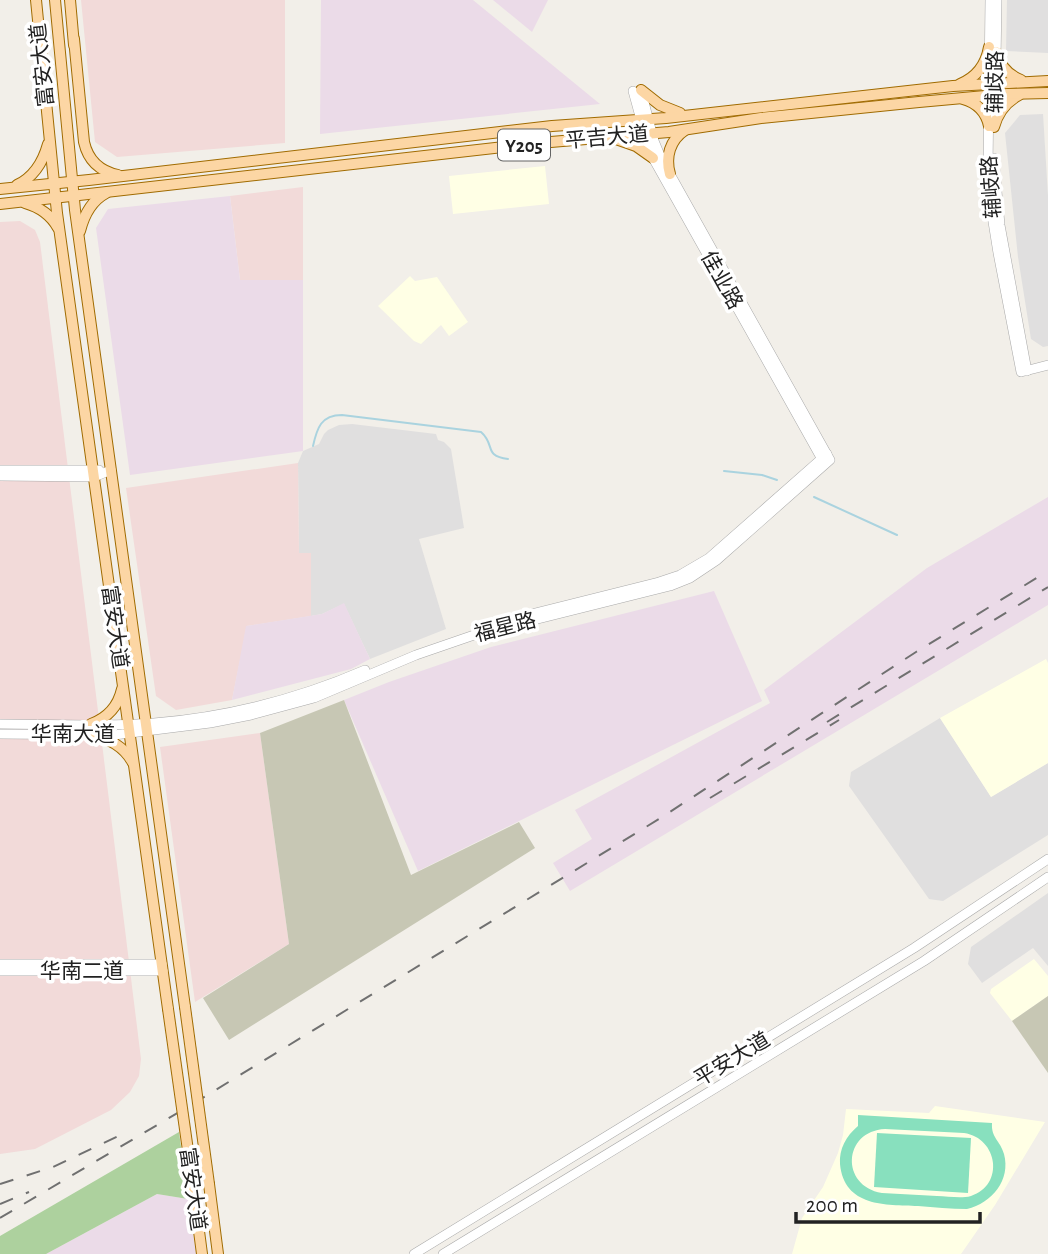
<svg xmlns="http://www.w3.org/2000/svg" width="1048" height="1254" font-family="'Alegreya Sans','Noto Sans SC',sans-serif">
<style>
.residential{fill:#e0dfdf}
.commercial{fill:#f2dad9}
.industrial{fill:#ebdbe8}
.education{fill:#ffffe5}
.construction{fill:#c7c7b4}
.forest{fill:#add19e}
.pitch{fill:#88e0be;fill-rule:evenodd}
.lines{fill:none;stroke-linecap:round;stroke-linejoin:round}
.stream{stroke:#aad3df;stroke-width:2}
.minor-casing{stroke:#a9a9a9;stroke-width:10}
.major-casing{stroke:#a06b00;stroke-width:12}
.minor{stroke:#fff;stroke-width:9}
.major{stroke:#fcd6a4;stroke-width:10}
.rail{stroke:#707070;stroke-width:2;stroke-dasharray:14 14;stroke-linecap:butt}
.major-bridge-casing{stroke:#a06b00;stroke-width:12;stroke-linecap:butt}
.major-bridge{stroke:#fcd6a4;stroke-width:10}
.labels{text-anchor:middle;stroke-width:7;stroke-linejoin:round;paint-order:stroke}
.shield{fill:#fff;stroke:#646464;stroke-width:2}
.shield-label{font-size:19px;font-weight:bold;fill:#222}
.street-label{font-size:21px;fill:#222;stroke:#fff}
</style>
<rect width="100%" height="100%" fill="#f2efe9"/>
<g class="residential">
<path d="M1007,0H1048V53L1006,51Z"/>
<path d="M1043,114L1048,196V346L1043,347L1031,339L1018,257L1005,133L1020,115Z"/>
<path d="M352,424L436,434L438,440L444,442L451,449L464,528L419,539L446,629L370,659L344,604L322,614L311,616V553L299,554L298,463L303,451L319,444L324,434L328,430L339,425Z"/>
<path d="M940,718L991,797L1048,763V835L943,901L929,899L849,786L851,772Z"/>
<path d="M1048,893V966L1033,948L982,983L968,964L971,947Z"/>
</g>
<g class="commercial">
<path d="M81,0H285V143L117,157L95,142Z"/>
<path d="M303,187V280H240L230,196Z"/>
<path d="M20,221L35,230L40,242L141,1059L139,1076L130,1092L111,1110L35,1149L0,1154V222Z"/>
<path d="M298,463L299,553H311V616L247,626L232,700L176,710L156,696L126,488Z"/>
<path d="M260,733L289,944L195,1002L160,747Z"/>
</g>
<g class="industrial">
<path d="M321,0H473L600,104L320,134Z"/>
<path d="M493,0H548L532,32Z"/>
<path d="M230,196L240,280H303V451L130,475L96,228L108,209Z"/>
<path d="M1048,497V605L570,891L553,863L592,839L575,810L770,703L764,690L927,568Z"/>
<path d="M714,591L762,701L418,871L344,700L389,682L491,647Z"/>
<path d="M344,603L370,659L351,669L232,700L246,626L322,614Z"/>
<path d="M157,1194L188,1199L196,1254H46Z"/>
</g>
<g class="education">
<path d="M545,166L549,204L453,214L449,176Z"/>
<path d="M410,276L415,281L437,277L468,322L449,336L441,325L421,344L414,341L378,306Z"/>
<path d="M1046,659L1048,663V763L991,797L940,718Z"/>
<path d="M1034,959L1048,976V996L1012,1021L990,993L991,989Z"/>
<path d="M935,1106L1045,1122L995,1205L961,1254H792L802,1218L823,1187L838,1153L843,1135L846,1109L929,1113Z"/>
</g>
<g class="construction">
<path d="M344,700L411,875L519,822L535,848L229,1040L203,998L289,944L260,733Z"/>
<path d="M1048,996V1073L1012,1021Z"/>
</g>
<path class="forest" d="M179,1132L188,1199L157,1194L46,1254H0V1236Z"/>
<g class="pitch">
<path d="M858,1115L992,1123C991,1138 1000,1140 1004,1154C1011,1180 992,1203 967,1209C951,1209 934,1207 918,1206C886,1205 844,1207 840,1164C839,1149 846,1136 858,1126ZM885,1129L964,1133C998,1138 1005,1185 971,1196C960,1199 948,1196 937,1196C919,1195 900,1194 882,1193C840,1186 843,1131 885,1129Z"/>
<path d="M877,1133L971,1138L968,1193L874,1187Z"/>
</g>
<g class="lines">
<g class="stream">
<path d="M313,446C317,428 321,415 342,415L481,432C496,445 483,456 508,459"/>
<path d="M724,471L762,475L777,480"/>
<path d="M814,497L897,535"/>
</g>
<g class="minor-casing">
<g id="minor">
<path d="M990,0L988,170L990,203L998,253L1021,372L1048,365"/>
<path d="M633,91L647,142L653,158L823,461"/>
<path d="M995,123L997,0"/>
<path d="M994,158L1000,225L1027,371"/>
<path d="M0,470H99"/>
<path d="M0,476L94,477L111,470"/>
<path d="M500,622L659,582L680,575L709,558L827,454"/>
<path d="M0,724C51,724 103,727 154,723C227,717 298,699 365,670"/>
<path d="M0,734L114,735L210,723L251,715L314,698L416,655L477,634L670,586L690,578L717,560L830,460L661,158L654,141L641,90"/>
<path d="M0,964H162"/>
<path d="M0,971H163"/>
<path d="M414,1254L914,948L1048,859"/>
<path d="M443,1254L924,961L1048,877"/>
</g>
</g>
<g class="major-casing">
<g id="major">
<path d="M36,0L57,213L168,1009"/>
<path d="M55,0L75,210L185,1007"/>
<path d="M70,0L74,45"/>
<path d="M74,39L84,142C88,160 99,171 118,175"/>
<path d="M996,52C1000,66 1008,75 1021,80"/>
<path d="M960,84C977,77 986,65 989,47"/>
<path d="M641,90L660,105L680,113"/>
<path d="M963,99C977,103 986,111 989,126"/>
<path d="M994,127C998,112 1006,102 1019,95"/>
<path d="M616,139L636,146L653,158"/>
<path d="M670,174C665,157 670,140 685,130"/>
<path d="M17,185C34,177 43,162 48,144"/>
<path d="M0,189L89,180L552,126L666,118L953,86L1048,81"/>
<path d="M25,203C39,207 51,215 58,228"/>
<path d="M0,204L539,143L669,132L761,118L919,102L1007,94L1048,93"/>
<path d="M80,231C84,215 91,201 106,193"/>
<path d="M91,724C107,718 118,707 122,689"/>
<path d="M91,734C109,739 124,746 133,763"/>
<path d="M209,1184L218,1254"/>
<path d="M194,1193L202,1254"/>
</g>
</g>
<use href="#minor" class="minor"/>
<use href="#major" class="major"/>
<g class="rail">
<path d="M827,722L1048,587"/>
<path d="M710,798L839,720"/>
<path d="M0,1184L53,1167L127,1132"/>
<path d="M0,1204L29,1192"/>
<path d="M0,1218L191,1105L659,819L916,652L1048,571"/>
</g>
<g class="major-bridge-casing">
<g id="major-bridge">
<path d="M185,1007L209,1184"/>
<path d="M168,1009L194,1193"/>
</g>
</g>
<use href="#major-bridge" class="major-bridge"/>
</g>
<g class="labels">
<rect class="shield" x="498" y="129.5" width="52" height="31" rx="5"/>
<g class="shield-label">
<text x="524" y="152">Y205</text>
</g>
<g class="street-label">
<text transform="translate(42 65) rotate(-96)" y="7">富安大道</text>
<text transform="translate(995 82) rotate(-89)" y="7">辅歧路</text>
<text transform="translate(607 137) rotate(-5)" y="7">平吉大道</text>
<text transform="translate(991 187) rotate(-94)" y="7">辅岐路</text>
<text transform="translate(722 280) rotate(61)" y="7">佳业路</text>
<text transform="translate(115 627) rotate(82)" y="7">富安大道</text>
<text transform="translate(505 627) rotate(-14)" y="7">福星路</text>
<text x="73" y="741">华南大道</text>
<text x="82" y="978">华南二道</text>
<text transform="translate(732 1059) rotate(-31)" y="7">平安大道</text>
<text transform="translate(193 1189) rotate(82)" y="7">富安大道</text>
</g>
</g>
<path d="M796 1212v10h184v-10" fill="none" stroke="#222222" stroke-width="3.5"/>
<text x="806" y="1212" font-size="21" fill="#222222" stroke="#ffffff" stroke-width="5" paint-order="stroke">200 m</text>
</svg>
